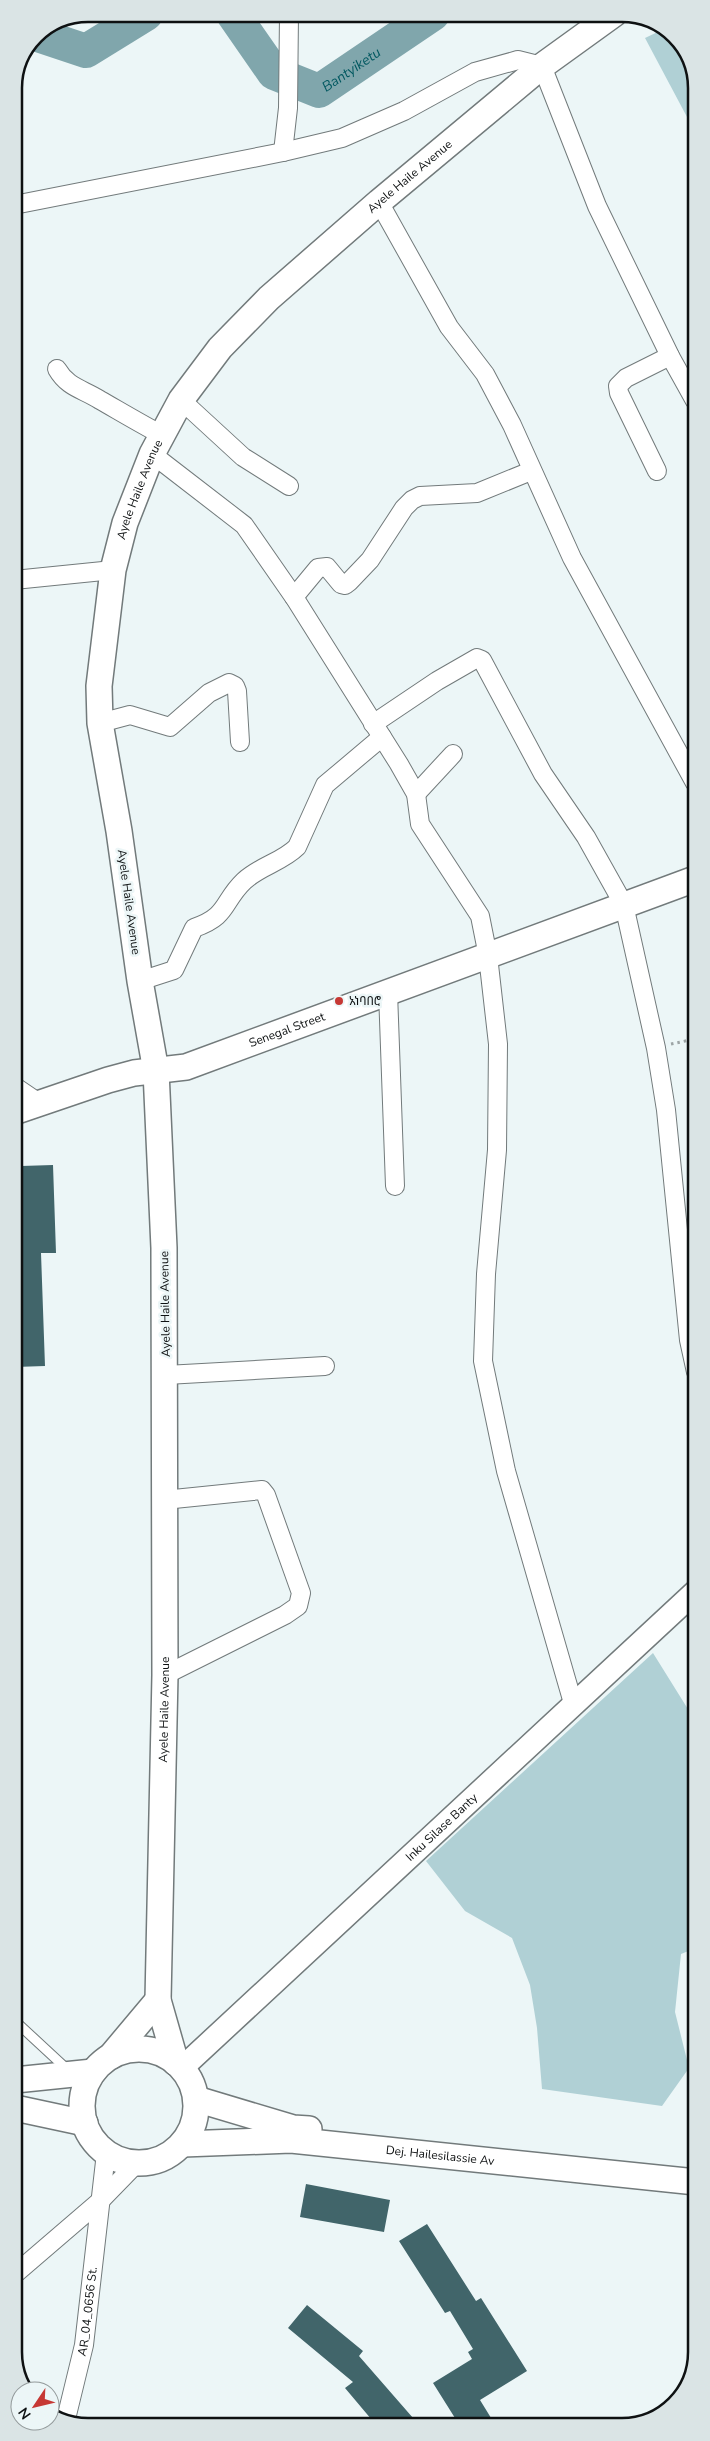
<svg xmlns="http://www.w3.org/2000/svg" width="710" height="2441" font-family="'Nunito Sans','Noto Sans Ethiopic',sans-serif">
<style>
.green{fill:#b0d0d5}
.lines{fill:none;stroke-linecap:round;stroke-linejoin:round}
.river{stroke:#80a6ac;stroke-width:34}
.building{fill:#41656a}
.service-casing{stroke:#727a7b;stroke-width:11}
.minor-casing{stroke:#727a7b;stroke-width:20}
.tertiary-casing{stroke:#727a7b;stroke-width:25}
.secondary-casing{stroke:#727a7b;stroke-width:28}
.path{stroke:#9ca4a5;stroke-width:3;stroke-dasharray:2.5 4;stroke-linecap:butt}
.service{stroke:#fff;stroke-width:9}
.minor{stroke:#fff;stroke-width:18}
.tertiary{stroke:#fff;stroke-width:22}
.secondary{stroke:#fff;stroke-width:25}
.poi-dot{fill:#c63834;stroke:#ecf6f7;stroke-width:2}
.labels{text-anchor:middle;stroke-width:5;stroke-linejoin:round;paint-order:stroke}
.street-label{font-size:12px;fill:#0e1112;stroke:#ecf6f7}
.poi-label{font-size:12px;fill:#0e1112;stroke:#ecf6f7;text-anchor:start}
.water-label{font-size:14px;font-style:italic;fill:#005860;stroke:#ecf6f7}
.rim{fill:none;stroke:#0e1112;stroke-width:2.5}
</style>
<rect width="100%" height="100%" fill="#ecf6f7"/>
<g class="green">
<path d="M664,29L671,33L695,74V132L645,38Z"/>
<path d="M653,1653L696,1722V1948L681,1954L675,2012L689,2068L662,2106L542,2089L537,2028L530,1985L512,1938L465,1911L426,1861Z"/>
</g>
<g class="lines">
<g class="river">
<path id="s1" d="M233,14L274,73L319,91L433,14"/>
<path d="M38,35L86,51L146,14"/>
</g>
</g>
<g class="building">
<path d="M53,1165L56,1253H41L45,1366L15,1367V1279H23L21,1166Z"/>
<path d="M306,2184L390,2200L384,2232L300,2217Z"/>
<path d="M427,2224L476,2301L481,2298L527,2371L480,2400L496,2426H460L433,2383L472,2359L468,2352L473,2349L450,2311L445,2313L399,2241Z"/>
<path d="M307,2305L363,2351L359,2356L420,2426H377L345,2388L353,2382L288,2328Z"/>
</g>
<g class="lines">
<g class="service-casing">
<path id="service" d="M15,2021L69,2071"/>
</g>
<g class="minor-casing">
<g id="minor">
<path d="M283,152L288,108L289,14"/>
<path d="M379,202L449,327L485,374L512,425L572,558L695,783"/>
<path d="M14,205L283,152L342,138L404,111L475,72L518,60L542,66L597,206L670,356L695,401"/>
<path d="M57,369C68,388 83,389 100,400C121,412 141,424 162,435"/>
<path d="M181,400L243,457L289,486"/>
<path d="M152,454L244,525L294,597L399,764L416,794L420,824L480,916L488,956L498,1044L497,1150L486,1274L483,1361L506,1471L573,1703"/>
<path d="M657,471L619,393L618,386L626,378L670,356"/>
<path d="M14,580L113,570"/>
<path d="M294,597L318,568L327,567L341,584L345,585L349,582L370,560L404,508L412,500L420,496L477,493L531,471"/>
<path d="M100,723L130,715L170,727L209,693L229,683L235,686L237,691L240,742"/>
<path d="M373,724L437,681L477,658L482,660L543,774L586,837L624,905L656,1048L666,1110L689,1340L696,1372"/>
<path d="M416,794L453,754"/>
<path d="M140,981L174,970L194,928C229,916 222,902 244,881C260,866 282,862 297,847L325,785L382,737"/>
<path d="M388,992L395,1186"/>
<path d="M14,1086L39,1103"/>
<path d="M166,1375L325,1366"/>
<path d="M164,1500L262,1490L266,1495L301,1593L298,1606L285,1615L165,1675"/>
<path d="M15,2274L100,2201L136,2164"/>
<path id="s2" d="M66,2419L84,2345L106,2153"/>
</g>
</g>
<g class="tertiary-casing">
<g id="tertiary">
<path id="s3" d="M182,2068L696,1591"/>
</g>
</g>
<g class="secondary-casing">
<g id="secondary">
<path id="s4" d="M14,1112L108,1080L134,1073L186,1067L695,879"/>
<circle cx="139" cy="2106" r="57"/>
<path d="M111,2056L158,2000"/>
<path id="s5" d="M176,2063L158,2000L165,1675L164,1248L156,1071L140,981L119,831L100,723L99,686L113,570L125,523L152,454L181,400L220,348L269,298L379,202L542,66L614,14"/>
<path d="M15,2080L93,2072"/>
<path d="M196,2099L293,2128L309,2129"/>
<path d="M15,2108L85,2123"/>
<path id="s6" d="M183,2144L291,2140L696,2182"/>
</g>
</g>
<path class="path" d="M671,1044L695,1039"/>
<use href="#service" class="service"/>
<use href="#minor" class="minor"/>
<use href="#tertiary" class="tertiary"/>
<use href="#secondary" class="secondary"/>
</g>
<circle class="poi-dot" cx="339" cy="1001" r="5"/>
<g class="labels">
<g class="street-label">
<text dy="4" stroke="none"><textPath href="#s5" startOffset="2006">Ayele Haile Avenue</textPath></text>
<text dy="4" stroke="none"><textPath href="#s5" startOffset="1586">Ayele Haile Avenue</textPath></text>
<text transform="translate(129 902) rotate(82)" y="4">Ayele Haile Avenue</text>
<text dy="4" stroke="none"><textPath href="#s4" startOffset="286">Senegal Street</textPath></text>
<text transform="translate(165 1304) rotate(-91)" y="4">Ayele Haile Avenue</text>
<text dy="4" stroke="none"><textPath href="#s5" startOffset="356">Ayele Haile Avenue</textPath></text>
<text dy="4" stroke="none"><textPath href="#s3" startOffset="354">Inku Silase Banty</textPath></text>
<text dy="4" stroke="none"><textPath href="#s6" startOffset="258">Dej. Hailesilassie Av</textPath></text>
<text dy="4" stroke="none"><textPath href="#s2" startOffset="110">AR_04_0656 St.</textPath></text>
</g>
<g class="poi-label">
<text x="349" y="1005">አነባበሮ</text>
</g>
<g class="water-label">
<text dy="5" stroke="none"><textPath href="#s1" startOffset="159">Bantyiketu</textPath></text>
</g>
</g>
<path d="M0 0H710V2441H0ZM88 22H622A66 66 0 0 1 688 88V2352A66 66 0 0 1 622 2418H88A66 66 0 0 1 22 2352V88A66 66 0 0 1 88 22Z" fill="#dae4e5" fill-rule="evenodd"/>
<path class="rim" d="M88 22H622A66 66 0 0 1 688 88V2352A66 66 0 0 1 622 2418H88A66 66 0 0 1 22 2352V88A66 66 0 0 1 88 22Z"/>
<g transform="translate(35 2406) rotate(235)"><circle r="24" fill="#ecf6f7" stroke="#939a9b"/>
<path d="M0-4L9 19L0 12L-9 19Z" fill="#c63834"/>
<text y="-8" font-size="14" font-weight="bold" text-anchor="middle" fill="#0e1112">N</text>
</g>
</svg>
